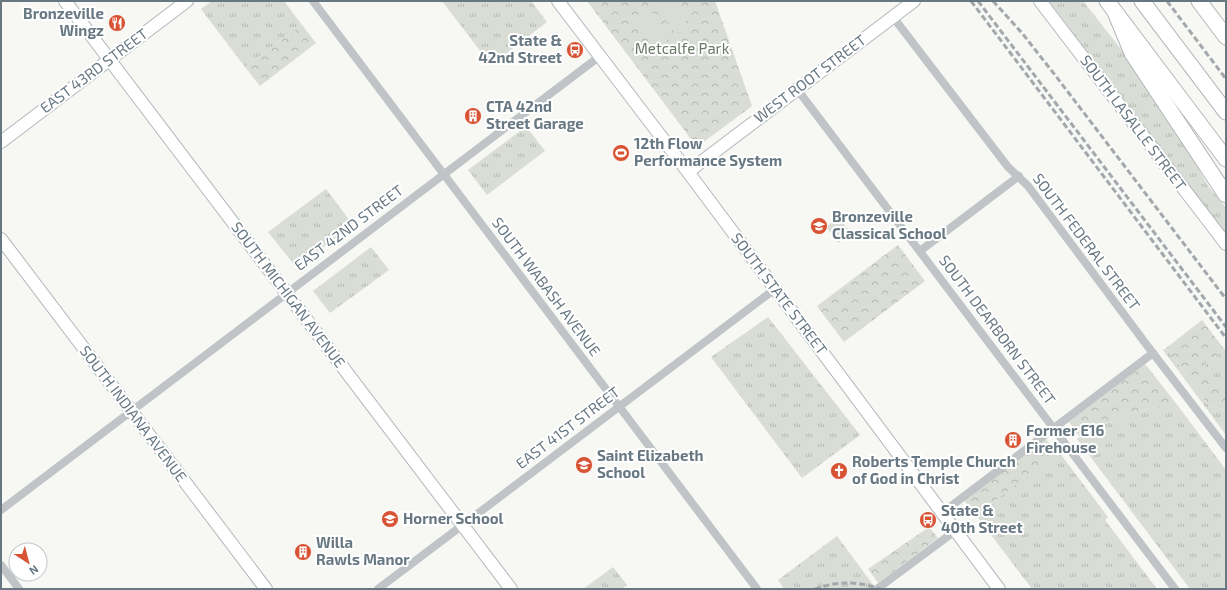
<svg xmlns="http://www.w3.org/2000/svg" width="1227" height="590" font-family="'Exo 2',sans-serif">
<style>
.grass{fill:url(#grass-tufts)}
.forest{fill:url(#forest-crowns)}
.pitch{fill:#d9ddd5}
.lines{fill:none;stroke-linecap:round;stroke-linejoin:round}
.secondary-casing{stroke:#b3b8bc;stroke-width:14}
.highway-casing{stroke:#b3b7ba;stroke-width:17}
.street{stroke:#c0c4c7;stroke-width:8}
.secondary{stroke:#fff;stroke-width:12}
.highway{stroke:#fff;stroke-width:15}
.rail{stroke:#a2a8ac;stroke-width:3;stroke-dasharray:6 3;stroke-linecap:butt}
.labels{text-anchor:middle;stroke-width:4;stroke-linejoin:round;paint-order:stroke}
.poi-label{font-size:15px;font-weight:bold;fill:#687883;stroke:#fff;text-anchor:start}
.park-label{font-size:15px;fill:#6b7a66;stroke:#fff}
.street-label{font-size:15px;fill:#687883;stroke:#fff}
</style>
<defs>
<pattern id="grass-tufts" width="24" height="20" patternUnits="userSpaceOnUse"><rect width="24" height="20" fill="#d9ddd5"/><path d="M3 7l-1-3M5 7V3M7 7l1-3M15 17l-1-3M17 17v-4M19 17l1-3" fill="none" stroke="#b4b8b2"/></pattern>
<pattern id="forest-crowns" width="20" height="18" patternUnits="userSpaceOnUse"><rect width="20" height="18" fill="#d9ddd5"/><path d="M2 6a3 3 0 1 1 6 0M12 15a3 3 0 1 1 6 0" fill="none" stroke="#b4b8b2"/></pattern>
</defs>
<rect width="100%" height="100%" fill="#f7f7f4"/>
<g class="grass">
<path d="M212,1H284L302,25L245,67L201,9Z"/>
<path d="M442,1H531L547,22L491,65Z"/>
<path d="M1049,1H1083L1120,48L1151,91L1188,150L1208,186L1226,208V234Z"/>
<path d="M528,129L545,151L487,195L468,170L520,131Z"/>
<path d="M326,189L353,225L296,267L268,232Z"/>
<path d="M371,247L389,270L330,313L313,291Z"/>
<path d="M768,317L860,435L802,478L711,357Z"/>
<path d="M1166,348L1209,405L1226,411V435L1163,350Z"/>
<path d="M1225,350L1226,351V389L1223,388L1204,365Z"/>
<path d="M1175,402L1226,470V589H1190L1077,439C1107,420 1140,410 1175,402Z"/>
<path d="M1059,452L1108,517L1105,520L1157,589H1032L976,515Z"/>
<path d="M837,536L874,586L870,589H784L778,580Z"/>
<path d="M613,567L627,585L622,589H583Z"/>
</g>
<g class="forest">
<path d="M587,1H715L752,106L697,147Z"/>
<path d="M302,25L316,43L260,86L245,67Z"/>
<path d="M838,217L851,233L838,243L826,227Z"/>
<path d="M898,245L925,281L844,342L817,306Z"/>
<path d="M1202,320L1225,350L1204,365L1223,388L1226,389V411L1209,405L1166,348Z"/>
<path d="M1145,364L1175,402C1142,410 1109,419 1080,437L1069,422Z"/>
<path d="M1046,439L1057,454L976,515L964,500Z"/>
<path d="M929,527L938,538L878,583L868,569Z"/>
</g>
<g class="pitch">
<path d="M662,1H671L688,24L676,34L655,6Z"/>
<path d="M650,10L671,37L659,47L638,19Z"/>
</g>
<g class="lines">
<g class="secondary-casing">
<g id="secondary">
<path d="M65,1L511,589"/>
<path d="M558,1L688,172L999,589"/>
<path d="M1040,1L1226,244"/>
<path d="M1,142L187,1"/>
<path d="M688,172L914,1"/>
<path d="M1,239L266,589"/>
</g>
</g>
<g class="highway-casing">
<g id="highway">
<path d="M1107,1L1226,159"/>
<path d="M1142,1L1226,112"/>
<path d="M1199,1L1226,37"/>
<path d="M1115,12L1132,53L1226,195"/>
</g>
</g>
<g class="street">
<path d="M313,1L757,589"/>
<path d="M893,17L1008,167L1028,186L1149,348L1226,448"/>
<path d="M797,89L1175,589"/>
<path d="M920,251L1019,176"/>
<path d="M1,510L600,56"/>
<path d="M942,513L1153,353"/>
<path d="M1,565L19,589"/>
<path d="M378,589L775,289"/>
<path d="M877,589L955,531"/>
</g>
<use href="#secondary" class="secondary"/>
<use href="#highway" class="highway"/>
<g class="rail">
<path d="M971,1L1226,338"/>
<path d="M978,1L1226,327"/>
<path d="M993,1L1022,33L1055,75L1226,299"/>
<path d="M1167,1L1226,79"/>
<path d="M815,589C837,581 858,581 880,589"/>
</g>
</g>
<defs>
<g id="restaurant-disc" transform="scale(0.9)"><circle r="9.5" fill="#d75333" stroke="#fff"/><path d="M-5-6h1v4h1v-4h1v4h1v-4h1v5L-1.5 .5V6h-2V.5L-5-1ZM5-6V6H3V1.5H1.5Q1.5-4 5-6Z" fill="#fff"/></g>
<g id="bus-disc" transform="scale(0.9)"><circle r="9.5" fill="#d75333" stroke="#fff"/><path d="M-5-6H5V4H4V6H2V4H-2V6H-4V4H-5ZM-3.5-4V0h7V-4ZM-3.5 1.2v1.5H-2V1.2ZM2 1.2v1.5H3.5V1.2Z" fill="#fff"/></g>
<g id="building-disc" transform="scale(0.9)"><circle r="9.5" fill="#d75333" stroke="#fff"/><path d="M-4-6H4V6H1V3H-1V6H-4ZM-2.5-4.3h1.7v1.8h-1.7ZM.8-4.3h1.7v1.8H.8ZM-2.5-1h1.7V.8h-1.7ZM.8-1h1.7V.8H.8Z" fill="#fff"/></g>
<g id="stadium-disc" transform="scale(0.9)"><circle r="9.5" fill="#d75333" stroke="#fff"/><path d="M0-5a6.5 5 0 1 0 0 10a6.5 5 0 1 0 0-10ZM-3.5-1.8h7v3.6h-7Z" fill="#fff"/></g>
<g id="school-disc" transform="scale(0.9)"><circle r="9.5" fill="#d75333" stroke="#fff"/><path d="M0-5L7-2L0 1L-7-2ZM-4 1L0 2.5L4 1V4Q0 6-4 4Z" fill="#fff"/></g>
<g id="church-disc" transform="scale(0.9)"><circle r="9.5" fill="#d75333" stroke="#fff"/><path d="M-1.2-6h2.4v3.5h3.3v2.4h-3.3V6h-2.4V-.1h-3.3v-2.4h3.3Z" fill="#fff"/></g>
</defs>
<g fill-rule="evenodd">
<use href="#restaurant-disc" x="117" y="23"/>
<use href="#bus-disc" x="575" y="50"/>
<use href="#building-disc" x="473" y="116"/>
<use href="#stadium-disc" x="621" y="153"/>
<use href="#school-disc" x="819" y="226"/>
<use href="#building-disc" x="1013" y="440"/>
<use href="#school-disc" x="584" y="465"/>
<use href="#church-disc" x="839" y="471"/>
<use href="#school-disc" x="390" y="519"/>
<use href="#bus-disc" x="928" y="520"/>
<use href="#building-disc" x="303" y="552"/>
</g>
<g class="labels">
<g class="poi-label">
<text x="104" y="19" text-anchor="end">Bronzeville<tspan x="104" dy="17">Wingz</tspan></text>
<text x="562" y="46" text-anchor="end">State &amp;<tspan x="562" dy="17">42nd Street</tspan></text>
<text x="486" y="112">CTA 42nd<tspan x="486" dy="17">Street Garage</tspan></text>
<text x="634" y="149">12th Flow<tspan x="634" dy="17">Performance System</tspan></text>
<text x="832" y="222">Bronzeville<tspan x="832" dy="17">Classical School</tspan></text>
<text x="1026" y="436">Former E16<tspan x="1026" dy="17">Firehouse</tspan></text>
<text x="597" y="461">Saint Elizabeth<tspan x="597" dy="17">School</tspan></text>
<text x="852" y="467">Roberts Temple Church<tspan x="852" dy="17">of God in Christ</tspan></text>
<text x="941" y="516">State &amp;<tspan x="941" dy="17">40th Street</tspan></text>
<text x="403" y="524">Horner School</text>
<text x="316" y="548">Willa<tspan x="316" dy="17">Rawls Manor</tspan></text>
</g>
<g class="park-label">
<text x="682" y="54">Metcalfe Park</text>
</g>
<g class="street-label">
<text transform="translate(94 71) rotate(-37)" y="5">EAST 43RD STREET</text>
<text transform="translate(810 79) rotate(-37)" y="5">WEST ROOT STREET</text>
<text transform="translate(1133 123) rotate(53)" y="5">SOUTH LASALLE STREET</text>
<text transform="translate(349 228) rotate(-37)" y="5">EAST 42ND STREET</text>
<text transform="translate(1086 242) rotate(53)" y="5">SOUTH FEDERAL STREET</text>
<text transform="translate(546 287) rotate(53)" y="5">SOUTH WABASH AVENUE</text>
<text transform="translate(779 294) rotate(53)" y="5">SOUTH STATE STREET</text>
<text transform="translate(288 295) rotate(53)" y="5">SOUTH MICHIGAN AVENUE</text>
<text transform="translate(997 330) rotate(53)" y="5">SOUTH DEARBORN STREET</text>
<text transform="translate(133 414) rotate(53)" y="5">SOUTH INDIANA AVENUE</text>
<text transform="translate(568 428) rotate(-37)" y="5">EAST 41ST STREET</text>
</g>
</g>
<rect width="1227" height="590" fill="none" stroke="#687883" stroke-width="4"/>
<g transform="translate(28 562) rotate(144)"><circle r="19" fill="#ffffff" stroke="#c3c9cd"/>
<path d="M0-3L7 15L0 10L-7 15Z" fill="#d75333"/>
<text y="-6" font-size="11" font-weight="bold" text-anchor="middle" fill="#687883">N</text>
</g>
</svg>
